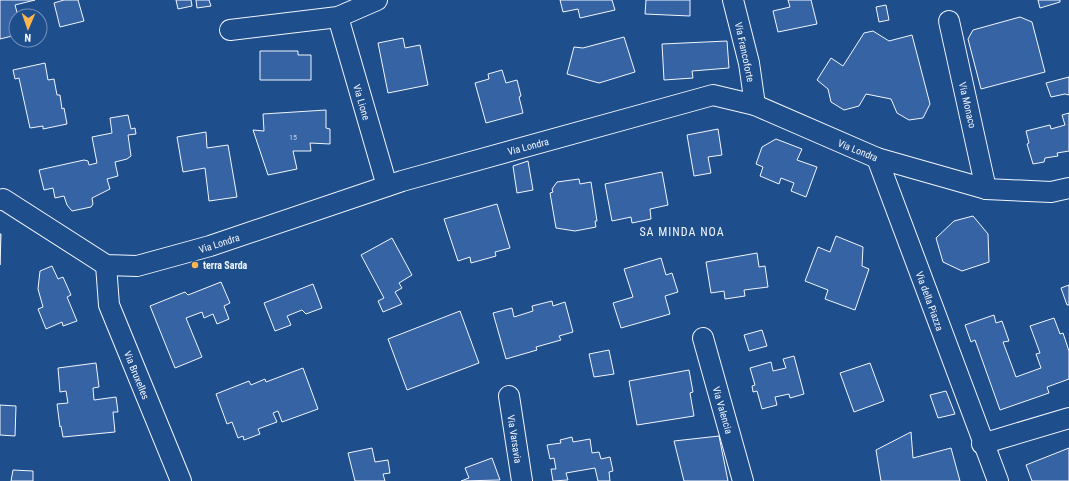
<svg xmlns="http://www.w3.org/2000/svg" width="1069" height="481" font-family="'Roboto Condensed',sans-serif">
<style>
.building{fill:#3563a3;stroke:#f2f6ff}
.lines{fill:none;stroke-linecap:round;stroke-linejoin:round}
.minor-casing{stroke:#f2f6ff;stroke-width:22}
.minor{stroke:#1f4e8c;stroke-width:20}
.poi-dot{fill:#ffb74d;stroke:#1f4e8c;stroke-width:1.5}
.labels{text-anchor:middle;stroke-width:3;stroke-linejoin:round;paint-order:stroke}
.number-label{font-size:8px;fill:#c3d1e8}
.street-label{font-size:10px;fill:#f2f6ff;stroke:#1f4e8c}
.poi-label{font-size:10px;font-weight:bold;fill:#f2f6ff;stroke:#1f4e8c;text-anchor:start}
.quarter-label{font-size:12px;letter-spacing:1px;fill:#f2f6ff;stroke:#1f4e8c}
</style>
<rect width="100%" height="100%" fill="#1f4e8c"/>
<g class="building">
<path d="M0,0H35L15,5L18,16H16V35L0,39Z"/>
<path d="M64,0H78L84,21L60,27L54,3Z"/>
<path d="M176,0H191L192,6L178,9Z"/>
<path d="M196,0H209L211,6L197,8Z"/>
<path d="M560,0H612L615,10L580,18L578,9L563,12Z"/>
<path d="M646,0H690V16L645,14Z"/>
<path d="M788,0H811L817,24L778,32L773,11L790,7Z"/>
<path d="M1038,0H1060V2L1040,8Z"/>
<path d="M886,5L889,20L879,22L876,7Z"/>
<path d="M1020,17L1032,22L1045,72L981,89L968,39L973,30Z"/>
<path d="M873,31L889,41L912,35L930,104L923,118L909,120L897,113L891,99L866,94L859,106L844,110L831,102L828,89L817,80L831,58L843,66L864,33Z"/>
<path d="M624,37L635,72L599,83L567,74L574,47L583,48Z"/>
<path d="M403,38L405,48L420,45L428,85L388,93L378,43Z"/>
<path d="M727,41L729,68L692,71L693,78L664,80L662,44Z"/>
<path d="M260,51H298V55H311V80H260Z"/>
<path d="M45,63L48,80L54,79L57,95H60L62,109L64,108L67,124L43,129V126L30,128L19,78L15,79L13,70Z"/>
<path d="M502,70L506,83L517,80L521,96L519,97L523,113L486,123L475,83L489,79L488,74Z"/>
<path d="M1069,77V95L1065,94L1051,97L1046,83Z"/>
<path d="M326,110V128L330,129V144L310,143L311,151H293L297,169L268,175L253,130L264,131L263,114Z"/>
<path d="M1069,113V151L1057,153L1058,156L1045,158L1044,162L1033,164L1027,144L1029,143L1026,131L1050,125L1051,129L1065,125L1062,115Z"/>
<path d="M128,115L131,129L135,128L136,134L128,135L131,156L127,159L115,162L118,176L107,179L110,189L92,198L93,204L91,207L72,211L67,205L64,196L55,198L53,188L44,190L39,170L84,160L88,161L89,165L97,163L92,137L112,133L110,118Z"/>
<path d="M718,129L722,155L708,157L711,173L694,176L687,135Z"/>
<path d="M206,132L207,148L228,145L237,197L209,201L205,168L183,172L177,137Z"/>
<path d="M776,139L802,149L797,160L817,167L806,197L791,191L794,183L781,178L779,184L760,176L763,167L756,164L762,147Z"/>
<path d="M528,161L533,190L517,193L513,166Z"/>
<path d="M662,172L668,205L650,209L651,219L632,223L631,217L612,221L605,184Z"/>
<path d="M579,179L580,184L591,182L597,221H595L596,227L575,231L556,228L550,193L553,192L552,189L557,182Z"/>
<path d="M497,204L510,248L495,252L496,256L471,263L470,257L458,261L444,219Z"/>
<path d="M973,216L988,234L989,262L962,271L943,262L936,238L954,221Z"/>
<path d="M0,234H1L0,265Z"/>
<path d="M836,236L863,247L862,266L869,269L855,310L825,299L828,290L805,281L818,247L830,252Z"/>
<path d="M392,238L412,275L399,283L402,288L395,292L402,304L383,312L378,301L384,298L361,255Z"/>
<path d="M757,253L759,267L765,266L768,287L744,290L745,296L725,299L724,291L711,293L706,262Z"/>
<path d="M661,258L666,275L672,273L678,292L665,296L670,314L621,328L613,303L633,297L624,269Z"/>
<path d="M52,266L58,279L63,277L71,295L67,297L77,321L63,326L62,322L46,329L38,309L43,307L38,289L40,271Z"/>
<path d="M221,282L230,303L224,306L229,319L217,324L213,314L204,318L202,312L186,318L202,357L175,368L150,306L185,292L188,295Z"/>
<path d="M313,284L322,308L306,314L302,310L287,316L291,325L275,331L264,303Z"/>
<path d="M1069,285V305H1067L1061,288Z"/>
<path d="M552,301L553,306L565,302L573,332L559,336L561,340L536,347L537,350L506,359L493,313L512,308L514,317L533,311L532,306Z"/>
<path d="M460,311L479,363L407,390L388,339Z"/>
<path d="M994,315L996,323L1002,321L1009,341L1003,342L1016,377L1041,368L1036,354L1040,353L1030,326L1054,318L1060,334L1063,333L1069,351V379L1047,387L1049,393L1000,410L975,340L971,342L965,325Z"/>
<path d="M762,330L767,346L749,351L744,335Z"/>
<path d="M609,350L614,374L594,377L589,354Z"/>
<path d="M794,356L804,394L790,398L789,394L775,397L777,405L762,409L757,391L753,392L752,386L755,385L750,368L771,362L773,371L786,368L783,359Z"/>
<path d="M96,363L99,387L93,388L94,400L116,397L118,412H113L115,432L63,437L61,426L60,427L57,404L68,403L66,391L60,392L58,368Z"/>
<path d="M870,363L884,401L854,412L840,373Z"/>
<path d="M303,368L318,409L282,422L278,411L273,413L277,422L258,429L260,434L244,440L243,436L238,438L232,422L227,424L216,394L249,381L251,385L265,379L266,382Z"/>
<path d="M689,370L693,392L690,393L694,416L637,425L629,381Z"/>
<path d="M946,391L955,414L938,418L930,395Z"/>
<path d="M0,405L16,406L15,436L0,435Z"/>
<path d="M911,432L913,458L951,448L960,481H881L876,450Z"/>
<path d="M719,436L728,481H684L674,441Z"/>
<path d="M572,437L573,442L590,439L592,453L599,452L601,459L610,457L613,471L609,472L610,481H598L595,468L566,473L568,480L553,481L551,469H556L554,458L550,459L547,445L561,443L560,440Z"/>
<path d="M372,448L375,462L388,460L390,473L383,474L385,481H355L348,453Z"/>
<path d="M1069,448V481H1032L1026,465Z"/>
<path d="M492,458L500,480L461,481L469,478L465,468Z"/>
<path d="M13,470L33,471V481H11Z"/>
</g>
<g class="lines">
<g class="minor-casing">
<g id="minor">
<path d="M733,0L749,63L755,105"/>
<path d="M338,17L387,186"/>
<path d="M949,21L986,189"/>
<path d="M230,30L338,17L377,0"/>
<path d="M877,158L998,481"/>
<path d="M0,200L3,199L106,265L137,266L210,246L402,181L713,95L755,105L877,158L986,189L1051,192L1069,188"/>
<path d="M106,265L109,305L181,481"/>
<path d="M703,338L743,481"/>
<path d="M509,396L522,481"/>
<path d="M982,444L1069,418"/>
</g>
</g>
<use href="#minor" class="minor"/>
</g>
<circle class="poi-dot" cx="195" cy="265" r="4"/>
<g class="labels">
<g class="number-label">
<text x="293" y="140">15</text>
</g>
<g class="street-label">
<text transform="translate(745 52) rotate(78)" y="4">Via Francoforte</text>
<text transform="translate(362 102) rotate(74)" y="4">Via Lione</text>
<text transform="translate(968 105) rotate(77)" y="4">Via Monaco</text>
<text transform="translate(528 146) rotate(-15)" y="4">Via Londra</text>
<text transform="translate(858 150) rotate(22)" y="4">Via Londra</text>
<text transform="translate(219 243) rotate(-18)" y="4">Via Londra</text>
<text transform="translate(930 301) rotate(70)" y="4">Via della Piazza</text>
<text transform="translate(137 375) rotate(68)" y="4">Via Bruxelles</text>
<text transform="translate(723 410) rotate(74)" y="4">Via Valencia</text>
<text transform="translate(515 439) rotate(81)" y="4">Via Varsavia</text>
</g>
<g class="poi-label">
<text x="203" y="269">terra Sarda</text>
</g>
<g class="quarter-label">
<text x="682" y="236">SA MINDA NOA</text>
</g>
</g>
<g transform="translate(28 28) rotate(182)"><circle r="19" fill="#1f4e8c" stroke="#7391ba"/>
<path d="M0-3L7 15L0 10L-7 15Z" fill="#ffb74d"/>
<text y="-6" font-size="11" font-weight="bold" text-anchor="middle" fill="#f2f6ff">N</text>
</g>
</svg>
